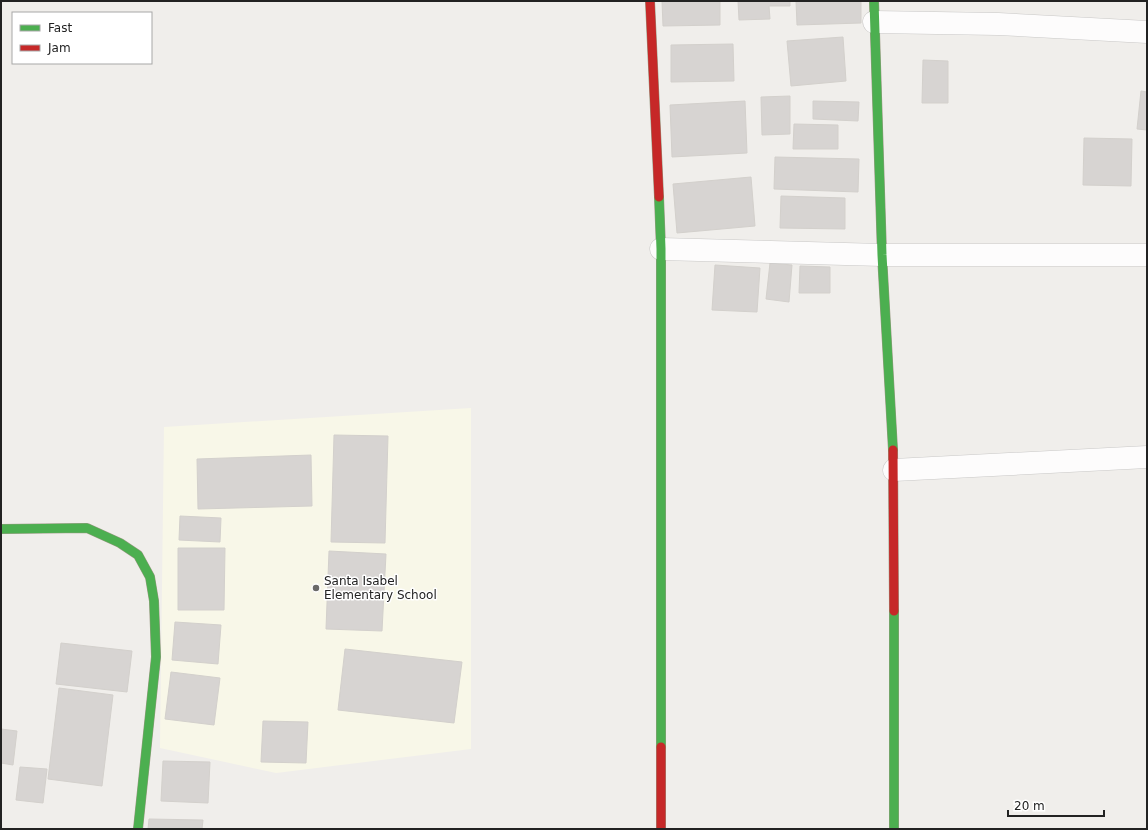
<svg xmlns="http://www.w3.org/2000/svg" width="1148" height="830" font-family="'DejaVu Sans',sans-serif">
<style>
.education{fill:#f8f7e8}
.building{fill:#d7d4d2;stroke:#d3d0cc}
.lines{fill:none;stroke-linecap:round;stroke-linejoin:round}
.street-casing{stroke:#c9c8c7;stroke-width:23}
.fast-casing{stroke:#999a82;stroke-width:10}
.jam-casing{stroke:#999a82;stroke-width:10}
.street{stroke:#fdfcfc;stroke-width:22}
.fast{stroke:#4caf50;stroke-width:9}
.jam{stroke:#c62828;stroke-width:9}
.poi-dot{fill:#6a6968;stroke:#fff;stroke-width:1.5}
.labels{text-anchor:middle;stroke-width:3;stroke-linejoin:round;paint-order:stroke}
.poi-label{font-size:12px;fill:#222;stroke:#fff;text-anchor:start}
</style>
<rect width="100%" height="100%" fill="#f0eeeb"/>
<path class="education" d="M471,408V749L276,773L160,748L164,427Z"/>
<g class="building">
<path d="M662,1H720V25L663,26Z"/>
<path d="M738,1H790V6H769L770,19L739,20Z"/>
<path d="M796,1H861V23L797,25Z"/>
<path d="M843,37L846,81L791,86L787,41Z"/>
<path d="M733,44L734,81L671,82V45Z"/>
<path d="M923,60L948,61V103H922Z"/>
<path d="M1141,91L1147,92V130L1137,129Z"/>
<path d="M790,96V134L762,135L761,97Z"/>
<path d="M745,101L747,153L672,157L670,105Z"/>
<path d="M813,101L859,102L858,121L813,119Z"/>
<path d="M794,124L838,125V149H793Z"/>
<path d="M1084,138L1132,139L1131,186L1083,185Z"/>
<path d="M775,157L859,159L858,192L774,189Z"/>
<path d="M751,177L755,226L677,233L673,184Z"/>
<path d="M781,196L845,198V229L780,228Z"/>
<path d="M770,263L792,265L789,302L766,299Z"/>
<path d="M715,265L760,268L757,312L712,310Z"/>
<path d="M800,266L830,267V293H799Z"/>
<path d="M334,435L388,436L385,543L331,542Z"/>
<path d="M311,455L312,506L198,509L197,459Z"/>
<path d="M180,516L221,518L220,542L179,540Z"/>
<path d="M178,548H225L224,610H178Z"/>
<path d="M329,551L386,554L382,631L326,629Z"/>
<path d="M175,622L221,625L218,664L172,660Z"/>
<path d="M61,643L132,651L127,692L56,684Z"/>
<path d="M345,649L462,662L454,723L338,710Z"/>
<path d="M171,672L220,678L214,725L165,719Z"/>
<path d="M59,688L113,695L102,786L48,779Z"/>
<path d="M263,721L308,722L306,763L261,762Z"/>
<path d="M1,729L17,731L13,765L1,763Z"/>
<path d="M163,761L210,762L208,803L161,801Z"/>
<path d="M20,767L47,769L43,803L16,800Z"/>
<path d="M149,819L203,820L202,829H148Z"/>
</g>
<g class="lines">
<g class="street-casing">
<g id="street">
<path d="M874,22L998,24L1147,32"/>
<path d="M661,249L882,255H1147"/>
<path d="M894,470L1147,457"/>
</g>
</g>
<g class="fast-casing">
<g id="fast">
<path d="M874,1L882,255L893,450"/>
<path d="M659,197L661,249V747"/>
<path d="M1,529L87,528L120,543L138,555L150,577L154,601L156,657L138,829"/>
<path d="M894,611V829"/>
</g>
</g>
<g class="jam-casing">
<g id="jam">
<path d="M650,1L659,197"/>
<path d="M893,450L894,611"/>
<path d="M661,747V829"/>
</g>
</g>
<use href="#street" class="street"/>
<use href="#fast" class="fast"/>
<use href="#jam" class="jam"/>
</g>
<circle class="poi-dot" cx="316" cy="588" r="4"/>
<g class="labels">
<g class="poi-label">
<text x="324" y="585">Santa Isabel<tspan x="324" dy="14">Elementary School</tspan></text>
</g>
</g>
<rect width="1148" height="830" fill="none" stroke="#222222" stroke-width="4"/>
<rect x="12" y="12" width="140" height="52" fill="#ffffff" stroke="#a7a7a7"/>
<rect x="20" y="25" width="20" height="6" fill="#4caf50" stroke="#a7a7a7"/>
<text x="48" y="32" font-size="12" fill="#222222">Fast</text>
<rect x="20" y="45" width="20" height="6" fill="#c62828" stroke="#a7a7a7"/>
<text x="48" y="52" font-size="12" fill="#222222">Jam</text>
<path d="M1008 810v6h96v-6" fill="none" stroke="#222222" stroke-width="2"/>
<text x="1014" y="810" font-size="12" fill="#222222" stroke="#ffffff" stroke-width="3" paint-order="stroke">20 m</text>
</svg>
